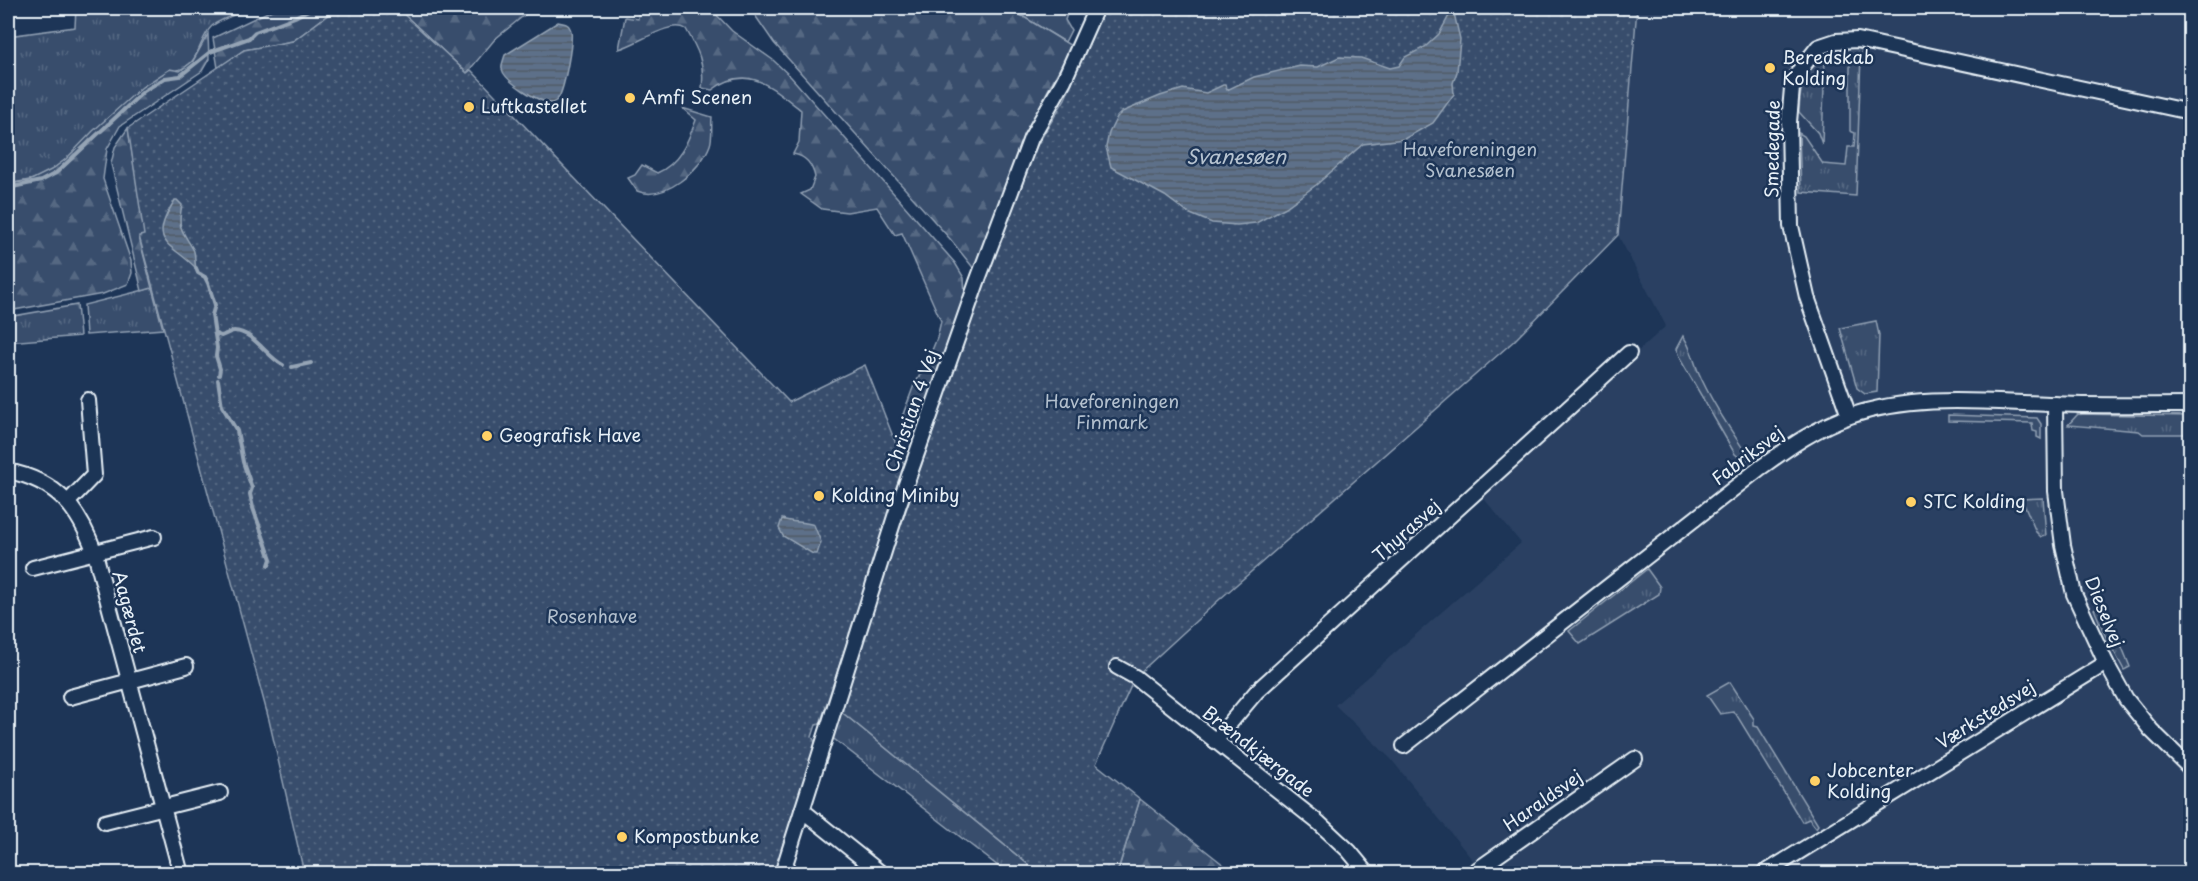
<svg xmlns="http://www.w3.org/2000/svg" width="2198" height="881" font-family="'Playpen Sans',sans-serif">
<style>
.built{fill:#2a4162}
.grass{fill:url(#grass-tufts);stroke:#909fb2;stroke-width:1.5}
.forest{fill:url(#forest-firs);stroke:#909fb2;stroke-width:1.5}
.park{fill:url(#park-dots);stroke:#909fb2;stroke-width:1.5}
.water{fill:url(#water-rules);stroke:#95a4b5;stroke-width:1.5}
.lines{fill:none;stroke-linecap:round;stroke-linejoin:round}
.stream{stroke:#95a4b5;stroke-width:4}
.minor-casing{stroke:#e8f1f8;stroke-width:18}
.minor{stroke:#1d3557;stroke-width:14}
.poi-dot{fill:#ffd166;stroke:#1d3557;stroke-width:2}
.labels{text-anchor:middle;stroke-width:5;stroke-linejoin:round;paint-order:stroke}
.poi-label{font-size:18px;fill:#e8f1f8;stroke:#1d3557;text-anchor:start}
.street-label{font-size:18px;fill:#e8f1f8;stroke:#1d3557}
.park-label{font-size:18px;fill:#b3c0ce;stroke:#1d3557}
.water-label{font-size:20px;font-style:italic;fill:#b7c4d1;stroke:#1d3557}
</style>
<defs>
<pattern id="grass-tufts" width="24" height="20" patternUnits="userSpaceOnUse" patternTransform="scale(1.5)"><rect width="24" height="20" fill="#374d6c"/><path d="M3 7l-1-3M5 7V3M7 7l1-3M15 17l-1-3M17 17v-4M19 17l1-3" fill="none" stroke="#546782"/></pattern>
<pattern id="forest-firs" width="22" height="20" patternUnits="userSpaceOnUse" patternTransform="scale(1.5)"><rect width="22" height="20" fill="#374d6c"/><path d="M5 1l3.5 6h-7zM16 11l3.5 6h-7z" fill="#546782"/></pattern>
<pattern id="park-dots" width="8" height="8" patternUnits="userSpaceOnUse" patternTransform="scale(1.5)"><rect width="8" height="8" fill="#374d6c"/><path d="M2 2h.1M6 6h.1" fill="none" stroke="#546782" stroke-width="1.8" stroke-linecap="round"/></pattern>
<pattern id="water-rules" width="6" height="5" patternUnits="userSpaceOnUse" patternTransform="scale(1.5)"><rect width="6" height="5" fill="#5d7089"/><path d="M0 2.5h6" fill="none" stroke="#505a66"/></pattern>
</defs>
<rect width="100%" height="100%" fill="#1d3557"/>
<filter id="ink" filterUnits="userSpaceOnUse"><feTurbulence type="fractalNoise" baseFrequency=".0167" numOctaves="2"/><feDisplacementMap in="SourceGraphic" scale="12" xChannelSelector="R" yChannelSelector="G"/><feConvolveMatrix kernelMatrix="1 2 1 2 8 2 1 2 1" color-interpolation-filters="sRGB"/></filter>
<g filter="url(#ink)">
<path class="built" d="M1637,8H2190V873L1983,874L1980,870L1974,874L1483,873L1391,759L1335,705L1521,543L1480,494L1666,326L1618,235Z"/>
<g class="grass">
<path d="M76,8H252C242,12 220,19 212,26C198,39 200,66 177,70L60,164L40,178L8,184V36L75,27Z"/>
<path d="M1009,8H1069L1065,20L1071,30L1065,42Z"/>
<path d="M1852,47L1863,50L1861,55L1856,196L1801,192L1799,133L1804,136L1823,164L1846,166L1848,147H1854L1855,133L1850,131V55L1839,53L1840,50Z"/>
<path d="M1825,57L1822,144L1818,133L1799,112C1800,87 1802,72 1825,57Z"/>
<path d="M152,288L163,329L86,335L84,305Z"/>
<path d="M77,305L80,336L8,342V317Z"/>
<path d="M1876,321L1879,335L1877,392L1865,394L1857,388L1840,328Z"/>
<path d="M1683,336C1691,347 1693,359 1698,371C1711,402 1731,430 1749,458L1745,462L1735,454L1680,359L1676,349Z"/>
<path d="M2078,414L2190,416V434H2143L2139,431L2068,425Z"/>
<path d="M1948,415L2037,418L2041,424V439L2037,437V432L2033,431L2032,423L1948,421Z"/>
<path d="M2043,498L2046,536L2041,537L2036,532L2022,499Z"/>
<path d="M1647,569L1660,587L1659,594L1580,644L1569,631Z"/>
<path d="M2105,605L2130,667L2124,670L2105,635L2094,609Z"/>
<path d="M1730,682L1754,719V726L1758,727L1818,825L1816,828L1809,819L1802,822L1736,714L1733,712L1720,714L1707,695Z"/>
<path d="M838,709L1029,865L1050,873H1007L830,736Z"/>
</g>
<g class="forest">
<path d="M276,8H337L293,41L244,50L218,68L213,38Z"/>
<path d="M397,8H533L495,39L467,73Z"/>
<path d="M639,8H710L732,31L773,60L791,77L955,263L964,278L965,296L919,427L908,426L902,417L914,385L926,365L937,338L941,321L902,233L895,235L877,207L847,212L822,209L801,194L810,190L815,177C812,164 806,156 793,154L799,142L801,110C771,87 748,63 712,90L702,88C705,63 698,50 686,29C671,19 636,45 619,49L625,17L638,19Z"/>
<path d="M750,8H1009L1073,47C1029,115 1003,194 975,270L951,240L774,43Z"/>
<path d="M208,34L209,59L202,71L120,126L107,149L103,179L131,261L132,273L128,284L103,294L8,311V184L29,181L51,170L66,159L93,131L142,87L170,69L180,71L193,61Z"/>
<path d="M682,108L712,117C711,125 713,137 710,145C701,170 664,202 637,191L628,178L635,175L642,165L657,173C680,163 688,141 696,120Z"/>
<path d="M128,128L145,235L139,237L152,288L142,291L111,164L115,147Z"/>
<path d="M1140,799L1234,873L1117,874Z"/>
</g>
<g class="park">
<path d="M337,8H397L467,73L471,70L789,402L865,365L905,467L820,724L816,725L812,737L816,743L774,873H304L269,720L139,236L144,235L128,128L244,50L293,41Z"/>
<path d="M1103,8H1637L1618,235L1515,340L1220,599L1135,677L1096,764L1140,799L1117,873H1050L1029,865L838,709L997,244L1036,147L1065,99Z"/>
</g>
<g class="water">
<path d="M1450,8L1453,9L1460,39L1457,72L1453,83L1454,94L1433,123L1404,139L1363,144L1316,185L1286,207L1256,223L1237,225L1212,223L1188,213L1165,196L1111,167L1106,147L1109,133L1117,117L1122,112L1160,96L1183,89L1206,93L1223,85H1225L1227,90L1254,77L1300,66L1318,67L1339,57L1361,58L1390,68L1399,66L1405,57L1425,47L1439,34L1451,12Z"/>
<path d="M558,22C563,23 568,23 570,28C575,37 564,88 559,97C556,101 556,101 552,103C540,103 504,81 502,69C501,64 504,59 505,55Z"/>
<path d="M175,200H177L182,205C177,229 182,230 193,249C196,254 194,262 196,268C169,241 147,244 175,200Z"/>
<path d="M782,519C793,523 803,521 814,525L821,542L817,554H813L783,536L779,528Z"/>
</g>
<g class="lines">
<g class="stream">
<path d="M8,188L41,181L56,173L144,91L165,78L180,76L210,52L249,38L255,32L295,17L312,8"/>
<path d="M196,268L198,273L205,277L208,283L215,305L212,315L217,348L216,356L220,369L219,375"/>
<path d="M216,334L221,336C225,335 230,331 234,331C253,331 268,358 283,365"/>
<path d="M292,367L311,363"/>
<path d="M218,380L222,406L237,431L243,462L252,488L250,494L253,508L271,559L269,565"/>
</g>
<g class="minor-casing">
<g id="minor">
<path d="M2055,404L2056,491L2063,545L2074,594L2106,663L2126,699L2151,730L2190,768"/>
<path d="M1849,416L1807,297L1791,226L1789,122L1792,88L1799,71L1818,47L1836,41L1858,40L2190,112"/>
<path d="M8,471C57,481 78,507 95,553L181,874"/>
<path d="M68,502L94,475L88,400"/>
<path d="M33,568L154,537"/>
<path d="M1117,667L1135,677L1319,823L1349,851L1368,874"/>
<path d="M70,697L186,666"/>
<path d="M1215,741L1257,691L1629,353"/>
<path d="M1404,746L1760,468C1788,448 1817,427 1850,416C1914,394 1983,402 2049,404C2096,406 2143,405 2190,405"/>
<path d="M802,810L882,874"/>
<path d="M105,822L220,793"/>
<path d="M782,874L898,507L977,282L1031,138L1064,80L1096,8"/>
<path d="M1471,874L1635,759"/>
<path d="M1763,874L2106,663"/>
</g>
</g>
<use href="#minor" class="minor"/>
</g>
</g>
<g class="poi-dot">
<circle cx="1770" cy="68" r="6"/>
<circle cx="630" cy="98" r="6"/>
<circle cx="469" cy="107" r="6"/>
<circle cx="487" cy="436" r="6"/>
<circle cx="819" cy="496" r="6"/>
<circle cx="1911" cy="502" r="6"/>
<circle cx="1815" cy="781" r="6"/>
<circle cx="622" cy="837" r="6"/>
</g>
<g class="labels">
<g class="poi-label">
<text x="1782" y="64">Beredskab<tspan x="1782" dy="21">Kolding</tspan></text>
<text x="642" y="104">Amfi Scenen</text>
<text x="481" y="113">Luftkastellet</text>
<text x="499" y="442">Geografisk Have</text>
<text x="831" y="502">Kolding Miniby</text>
<text x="1923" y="508">STC Kolding</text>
<text x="1827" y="777">Jobcenter<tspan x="1827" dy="21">Kolding</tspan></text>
<text x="634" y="843">Kompostbunke</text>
</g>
<g class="street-label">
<text transform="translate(1773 149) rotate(-89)" y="6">Smedegade</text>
<text transform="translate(912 411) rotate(-71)" y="6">Christian 4 Vej</text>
<text transform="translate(1748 456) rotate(-37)" y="6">Fabriksvej</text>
<text transform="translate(1407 531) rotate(-42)" y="6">Thyrasvej</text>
<text transform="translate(129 612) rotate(75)" y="6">Aagærdet</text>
<text transform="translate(2104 612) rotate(68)" y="6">Dieselvej</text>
<text transform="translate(1986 715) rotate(-32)" y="6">Værkstedsvej</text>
<text transform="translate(1258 752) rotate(38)" y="6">Brændkjærgade</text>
<text transform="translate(1543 801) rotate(-35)" y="6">Haraldsvej</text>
</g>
<g class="park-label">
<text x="1470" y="156">Haveforeningen<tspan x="1470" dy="21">Svanesøen</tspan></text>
<text x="1112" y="408">Haveforeningen<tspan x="1112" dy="21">Finmark</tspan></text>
<text x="592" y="623">Rosenhave</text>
</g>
<g class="water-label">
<text x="1236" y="164">Svanesøen</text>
</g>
</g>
<rect width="2198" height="881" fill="none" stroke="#1d3557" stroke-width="30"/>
<rect x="15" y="15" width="2168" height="851" fill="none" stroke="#e8f1f8" stroke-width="2" filter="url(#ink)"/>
</svg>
